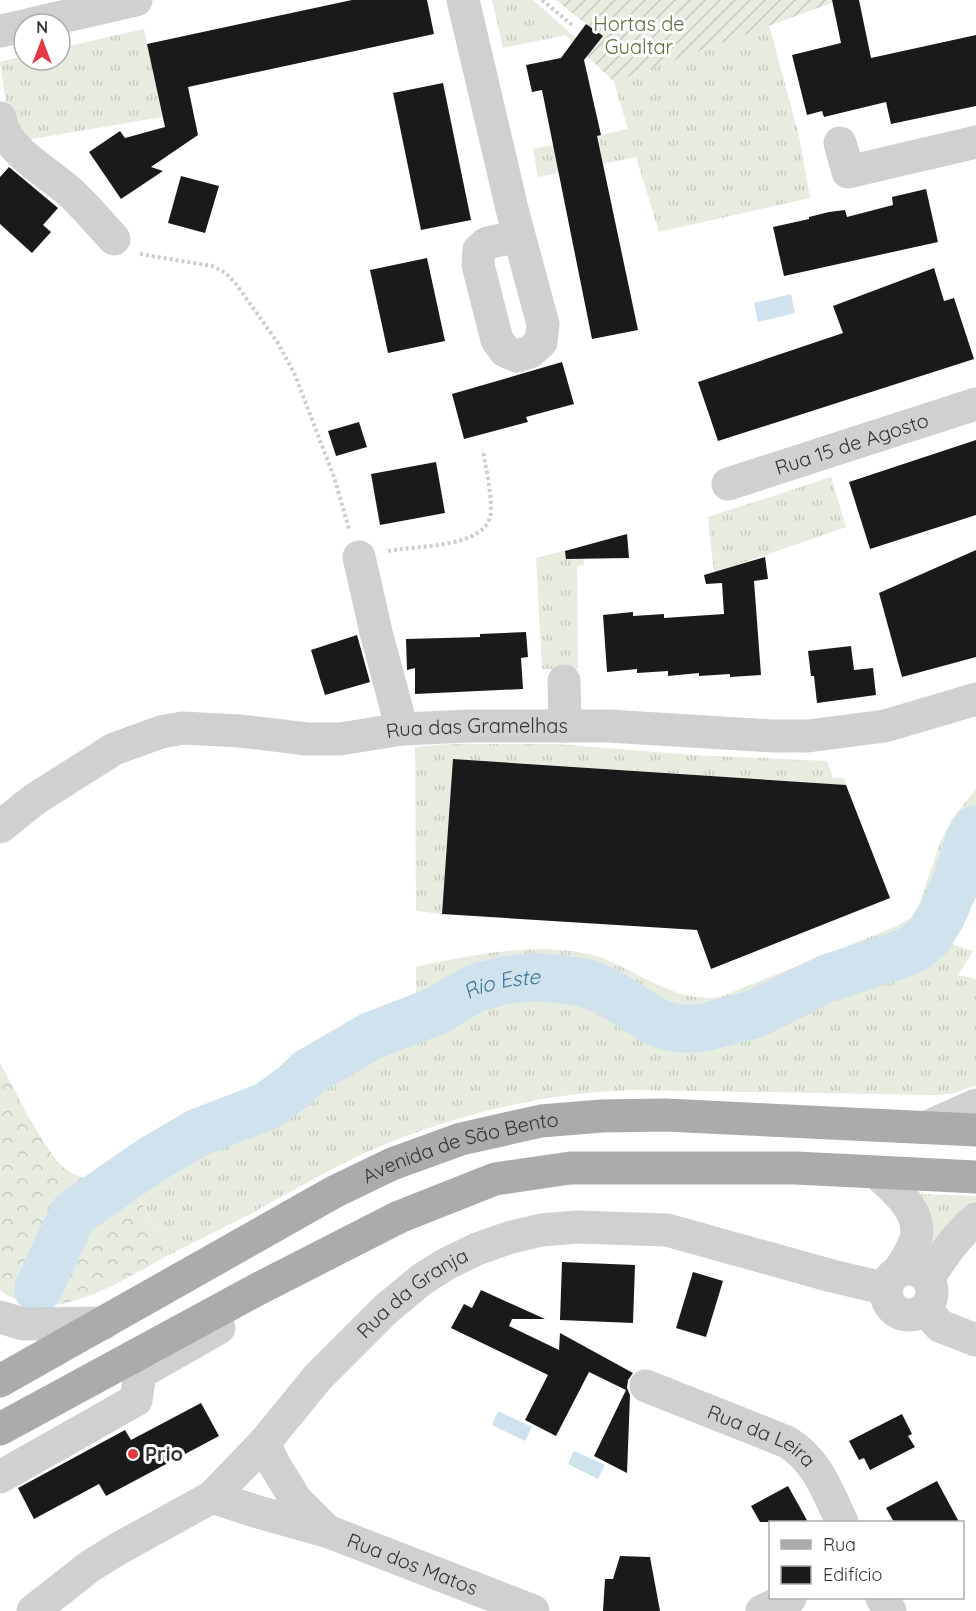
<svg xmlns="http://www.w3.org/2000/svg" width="976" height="1611" font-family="Quicksand,sans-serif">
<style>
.grass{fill:url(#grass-tufts)}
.forest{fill:url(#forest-crowns)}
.garden{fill:url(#garden-furrows)}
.water{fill:#cfe2ee}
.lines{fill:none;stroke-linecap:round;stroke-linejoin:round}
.river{stroke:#cfe2ee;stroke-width:48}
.building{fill:#1a1a1a}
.path{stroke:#cdcdcd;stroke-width:4;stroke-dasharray:3 3;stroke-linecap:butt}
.minor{stroke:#d0d0d0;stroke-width:33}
.major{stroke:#ababab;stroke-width:33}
.poi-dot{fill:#e63946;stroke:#fff;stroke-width:2}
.labels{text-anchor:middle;stroke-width:6;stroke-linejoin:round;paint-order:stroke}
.park-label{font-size:20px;fill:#56703f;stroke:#fff}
.street-label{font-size:20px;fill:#333;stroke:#fff}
.poi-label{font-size:20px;font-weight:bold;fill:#333;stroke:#fff;text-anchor:start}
.water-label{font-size:21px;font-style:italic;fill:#3f7597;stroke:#fff}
</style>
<defs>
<pattern id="grass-tufts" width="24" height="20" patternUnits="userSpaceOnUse" patternTransform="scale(1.5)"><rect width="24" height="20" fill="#e6ecdf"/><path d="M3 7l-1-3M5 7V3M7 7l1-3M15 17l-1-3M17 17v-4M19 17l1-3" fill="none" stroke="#c6cbc0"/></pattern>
<pattern id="forest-crowns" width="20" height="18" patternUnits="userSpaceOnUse" patternTransform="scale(1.5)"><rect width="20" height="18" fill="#e6ecdf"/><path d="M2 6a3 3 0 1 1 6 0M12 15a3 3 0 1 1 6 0" fill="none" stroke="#c6cbc0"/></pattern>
<pattern id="garden-furrows" width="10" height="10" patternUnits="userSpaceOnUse" patternTransform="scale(1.5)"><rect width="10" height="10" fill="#e6ecdf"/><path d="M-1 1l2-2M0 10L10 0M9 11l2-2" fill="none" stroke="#c6cbc0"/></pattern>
</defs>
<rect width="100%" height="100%" fill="#fff"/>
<g class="grass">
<path d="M492,0H533L576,38L573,42L566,35L503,48Z"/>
<path d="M769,25L799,136L810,198L659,232L636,157L538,177L533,149L628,129L614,82Z"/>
<path d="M144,29L163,117L20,141L9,126L0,62L24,56V60H60V48Z"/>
<path d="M831,477L846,527L714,573L708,517Z"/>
<path d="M583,546L584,565L577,566L578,669H542L536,558Z"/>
<path d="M448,744H557L694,755L827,761L833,778H844L846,785L454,759L442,914L416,911L415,747Z"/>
<path d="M976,789C976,797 976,808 976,816C974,825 966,832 963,840C952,868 943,914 921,935C903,953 853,961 828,971C783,988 735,1025 684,1022C654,1020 632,996 607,984C545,954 477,980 418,1002L416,995V967C470,954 542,941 597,956C604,958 611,962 618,965C651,981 682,1002 720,997L897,926L912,917L920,902L940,843L952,819Z"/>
<path d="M976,839V897L952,944L973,951L958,975L976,979V1085L974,1086L955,1093L935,1095L635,1090C541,1093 460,1113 374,1149C330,1168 290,1193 248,1215C223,1228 197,1241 171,1254L130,1182L192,1143L267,1114L299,1093L316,1076L357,1050L438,1018L466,1000L494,989L532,983L560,984L596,992L620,1005L641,1023L670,1038L700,1037L734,1030L777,1013L827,984L851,974L906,959L922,951L937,933L948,913L963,881Z"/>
<path d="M920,1194L976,1196V1205L932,1246L930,1214Z"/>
</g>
<path class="forest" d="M0,1063C14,1088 48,1160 70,1172C87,1183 106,1177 122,1169L171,1254C122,1279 53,1331 0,1290Z"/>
<path class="garden" d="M556,0H840L614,82L587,56L602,37Z"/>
<g class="water">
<path d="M791,294L795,313L758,322L754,303Z"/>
<path d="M498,1411L532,1427L525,1441L492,1425Z"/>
<path d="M574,1451L605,1465L598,1479L568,1464Z"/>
</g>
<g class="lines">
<path class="river" id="s1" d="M38,1289L73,1214L151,1160L197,1133L267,1106L293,1087L309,1072L371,1036L436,1011L475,988L506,980L537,977L582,982L605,990L654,1021L670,1027L687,1029L706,1027L755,1014L828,978L899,955L915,948L928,937L942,915L958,877L969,841L976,829"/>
</g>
<g class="building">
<path d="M352,0H427L434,34L188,87L198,135L151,167L163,171L121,199L89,152L120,131L125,138L165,127L147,44Z"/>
<path d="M832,0H859L871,58L976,35V106L891,124L886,102L824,117L822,111L807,115L792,55L841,43Z"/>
<path d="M586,24L603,36L584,60L601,135L597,136L638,330L592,339L542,90L532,92L526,65L561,58Z"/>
<path d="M443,83L471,220L421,230L393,93Z"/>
<path d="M9,167L58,208L43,225L51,232L32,253L0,224V177Z"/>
<path d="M181,176L219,186L205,233L168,223Z"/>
<path d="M926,189L938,242L784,276L773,227L809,219V217L829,212L845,210L847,217L893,205L892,197Z"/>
<path d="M427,258L445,341L388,353L370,270Z"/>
<path d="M934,268L944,301L954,298L974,359L718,441L698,382L843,333L833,306Z"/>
<path d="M562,362L574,404L526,417L528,422L464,439L452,394Z"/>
<path d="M359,422L367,447L336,456L328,431Z"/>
<path d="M976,440V515L870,549L849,482Z"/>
<path d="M436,462L445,513L380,525L371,474Z"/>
<path d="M627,534L629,558L566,559L565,551Z"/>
<path d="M976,550V657L902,677L879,593Z"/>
<path d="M765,557L768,579L754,581L761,675L730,677V674L699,676V673L668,676V671L637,673V669L607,672L603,615L633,612V616L664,614V618L724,614L722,583L706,584L704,575Z"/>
<path d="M526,632L528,657L521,658L523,689L415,694V668L407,670L406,639L480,637V634Z"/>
<path d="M357,635L370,682L325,695L311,650Z"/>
<path d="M851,646L854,670L873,668L876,695L817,703L814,676H811L808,651Z"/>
<path d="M453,759L846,785L890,898L711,969L697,930L442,914Z"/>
<path d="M562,1262L635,1265L633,1323L560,1320Z"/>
<path d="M693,1272L723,1281L706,1337L676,1328Z"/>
<path d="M481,1290L545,1319H512L509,1326L559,1350L560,1333L633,1373L628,1380L627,1388L630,1395L627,1473L594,1456L626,1390L589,1372L556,1436L525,1420L548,1375L451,1328L464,1304L472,1308Z"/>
<path d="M201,1403L219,1436L106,1496L99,1484L34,1519L18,1488L125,1430L131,1440Z"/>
<path d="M902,1414L912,1434L908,1436L915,1447L870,1470L864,1458L859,1460L849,1441Z"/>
<path d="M937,1481L959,1522H894L886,1508Z"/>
<path d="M788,1486L808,1522H760L751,1506Z"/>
<path d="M620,1556L650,1557L660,1611H603L605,1579H613Z"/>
</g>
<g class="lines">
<g class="path">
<path d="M542,0L572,25"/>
<path d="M140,254L212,266L226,273L236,284L278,343L295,375L334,477L349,529"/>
<path d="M388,551C417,545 491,549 491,510C491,490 486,469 483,450"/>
</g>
<g class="minor">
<path d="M463,0L513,213L543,324L541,342L530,352L517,356L505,351L497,340L478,265L479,250L487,243L519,236"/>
<path d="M31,24L136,0"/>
<path d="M0,31L24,26"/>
<path d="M0,118C4,150 50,173 72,194C87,208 100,224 114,239"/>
<path d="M840,143L848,172L976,142"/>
<path id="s2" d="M728,484L976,404"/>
<path d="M359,557L376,632L402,729"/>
<path d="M564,681L565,726"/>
<path id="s3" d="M0,827L35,799L114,749L161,732L183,728L240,731L307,739H340L402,729L469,726H608L773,736H808L885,726L976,699"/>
<path d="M927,1127L976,1105"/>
<path d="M876,1172C893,1188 922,1210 916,1238C913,1249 905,1261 899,1271"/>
<circle cx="909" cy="1292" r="23"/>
<path d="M928,1279C942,1256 956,1236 976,1219"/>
<path d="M925,1309L940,1326L976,1340"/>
<path d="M0,1317L23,1324L104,1323"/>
<path id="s4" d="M646,1386L787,1442C818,1461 827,1491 842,1522"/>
<path id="s5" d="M264,1443L274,1464L296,1500L327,1531L533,1611"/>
<path d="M0,1477L136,1400L140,1373L219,1328"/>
<path d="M212,1497L258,1512L326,1531"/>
<path d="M882,1598L890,1611"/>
<path id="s6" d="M33,1611L89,1567L116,1550L212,1497L264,1443L318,1377L386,1309L421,1280L446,1264L477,1249L508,1238L541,1230L578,1227L667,1230L832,1276L887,1289"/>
<path d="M762,1611L790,1598"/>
</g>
<g class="major">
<path id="s7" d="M0,1381L334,1192L392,1164L461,1139L541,1121L602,1116L665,1115L976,1130"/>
<path d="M0,1429L258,1289L399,1217L495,1179L570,1168H796L976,1177"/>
</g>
</g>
<circle class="poi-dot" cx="133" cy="1454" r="6"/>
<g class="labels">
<g class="park-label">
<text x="639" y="31">Hortas de<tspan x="639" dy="23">Gualtar</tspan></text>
</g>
<g class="street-label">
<text dy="7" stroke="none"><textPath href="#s2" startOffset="130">Rua 15 de Agosto</textPath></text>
<text dy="7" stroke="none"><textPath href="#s3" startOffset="506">Rua das Gramelhas</textPath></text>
<text dy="7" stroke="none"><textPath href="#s7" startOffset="519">Avenida de São Bento</textPath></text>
<text dy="7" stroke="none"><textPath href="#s6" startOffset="500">Rua da Granja</textPath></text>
<text dy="7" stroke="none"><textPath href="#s4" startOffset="126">Rua da Leira</textPath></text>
<text dy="7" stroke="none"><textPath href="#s5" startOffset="201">Rua dos Matos</textPath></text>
</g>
<g class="poi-label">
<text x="145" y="1461">Prio</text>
</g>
<g class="water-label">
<text dy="7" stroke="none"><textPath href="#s1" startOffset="574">Rio Este</textPath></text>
</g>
</g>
<rect x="769" y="1521" width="195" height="78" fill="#ffffff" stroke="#adadad" stroke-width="1.5"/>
<rect x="781" y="1540" width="30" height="9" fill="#ababab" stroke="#adadad" stroke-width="1.5"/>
<text x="823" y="1551" font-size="18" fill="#333333">Rua</text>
<rect x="781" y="1566" width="30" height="18" fill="#1a1a1a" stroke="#adadad" stroke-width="1.5"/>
<text x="823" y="1581" font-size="18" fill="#333333">Edifício</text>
<g transform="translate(42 42)"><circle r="28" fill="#ffffff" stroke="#adadad" stroke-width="1.5"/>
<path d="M0-4.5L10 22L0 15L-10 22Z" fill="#e63946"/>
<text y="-9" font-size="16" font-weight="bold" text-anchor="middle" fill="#333333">N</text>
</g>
</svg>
